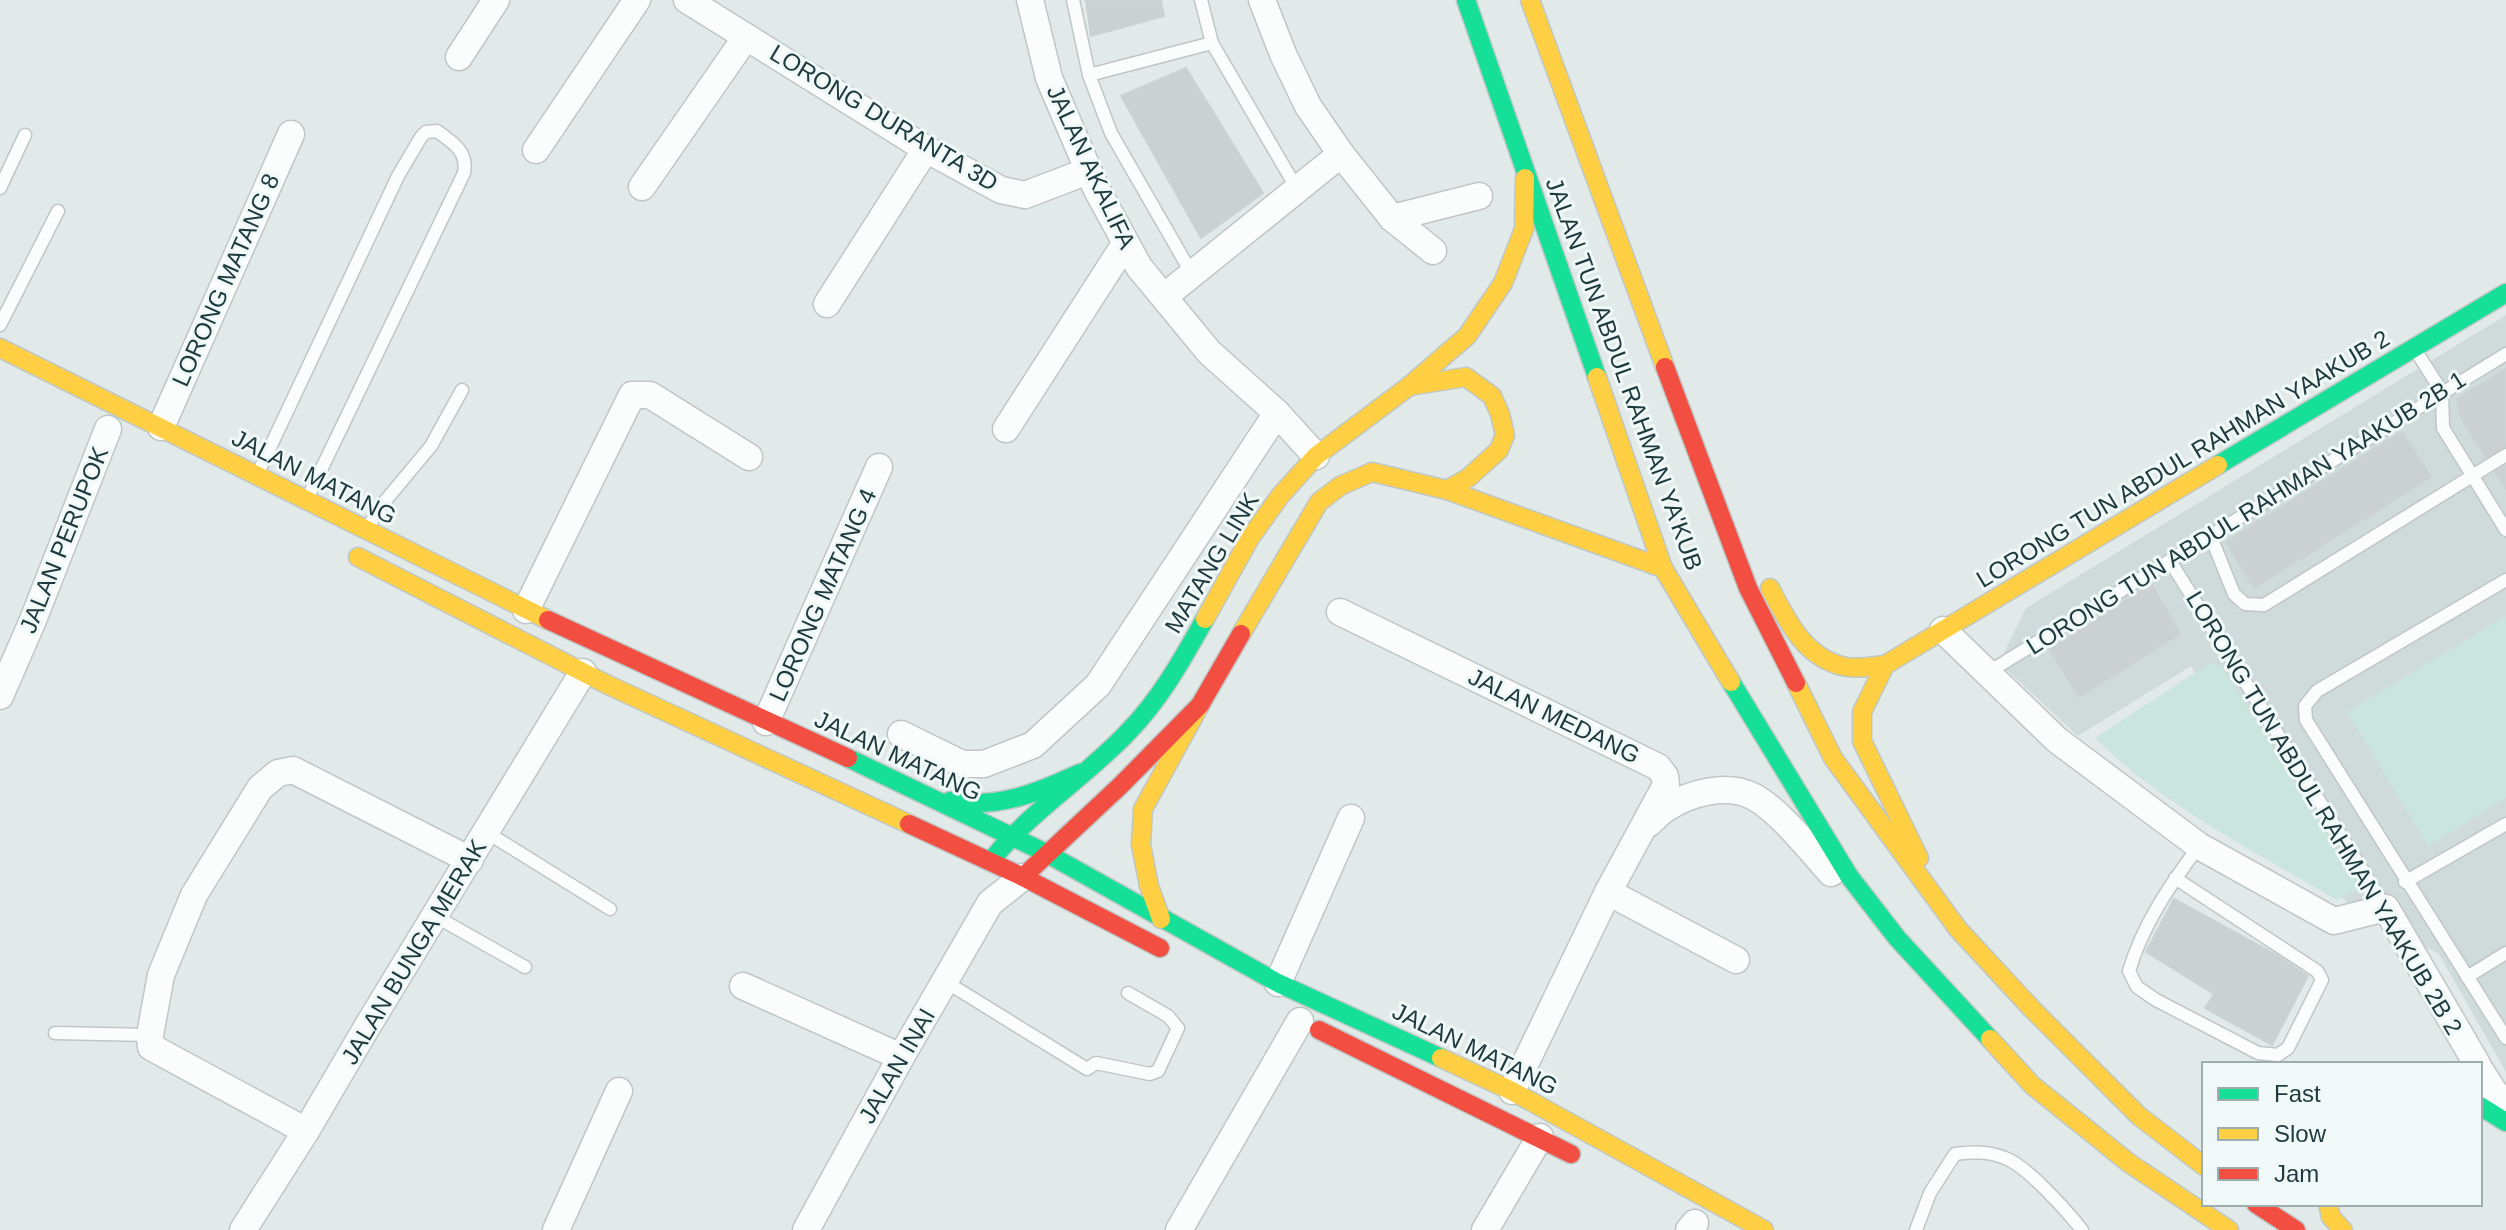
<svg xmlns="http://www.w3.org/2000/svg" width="2506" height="1230" font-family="Helvetica,sans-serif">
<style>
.built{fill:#cfdbdb}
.green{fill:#c9e5dd}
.building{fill:#cad1d0;stroke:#cbd2d2;stroke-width:2}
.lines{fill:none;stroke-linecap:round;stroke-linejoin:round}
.lane-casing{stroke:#bfc6c6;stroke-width:15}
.street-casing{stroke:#bfc6c6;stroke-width:29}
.fast-casing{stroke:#bec7c7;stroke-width:21}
.slow-casing{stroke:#bec7c7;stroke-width:21}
.jam-casing{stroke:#bec7c7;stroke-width:21}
.lane{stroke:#fbfcfc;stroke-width:12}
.street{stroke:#fbfcfc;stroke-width:26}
.fast{stroke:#16e098;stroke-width:18}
.slow{stroke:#ffcf43;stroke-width:18}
.jam{stroke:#f24e42;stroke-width:18}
.labels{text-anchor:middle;stroke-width:6;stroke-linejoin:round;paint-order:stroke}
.street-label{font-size:24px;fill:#1e3a3f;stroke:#f0f9f8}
</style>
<rect width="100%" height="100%" fill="#e2e9e9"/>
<path class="built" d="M2506,315V1072L2439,954L2359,913L2334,890L2191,666L2078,736L1999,663L2026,608Z"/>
<g class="green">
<path d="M2506,616V798L2428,846L2347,712Z"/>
<path d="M2210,663L2221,666L2361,887L2337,900C2254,851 2164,806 2095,738Z"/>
</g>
<g class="building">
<path d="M1086,0H1161L1164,16L1091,36Z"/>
<path d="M1186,68L1263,193L1201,238L1121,96Z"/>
<path d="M2506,369V446L2486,457L2461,418L2457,399Z"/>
<path d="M2402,432L2431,477L2254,588L2226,542Z"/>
<path d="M2506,466V489L2495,472Z"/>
<path d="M2151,584L2180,634L2079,697L2050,649Z"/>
<path d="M2174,899L2275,954L2308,976L2272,1045L2205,1008L2214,994L2146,952Z"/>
</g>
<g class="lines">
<g class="lane-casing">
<g id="lane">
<path d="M1073,0L1089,75L1111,133L1192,274"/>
<path d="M1201,0L1212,43L1297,189"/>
<path d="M1089,75L1212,43"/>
<path d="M0,188L25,135"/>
<path d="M0,325L58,211"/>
<path d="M2416,351L2442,392L2443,428L2506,530"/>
<path d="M258,473L398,176L421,137L426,132L437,131C453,143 468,151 464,173L308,497"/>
<path d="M370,524L381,506L431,446L462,390"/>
<path d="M2211,537L2234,594L2245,604L2264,605L2506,455"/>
<path d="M2170,561L2386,908"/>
<path d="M2506,580L2317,691L2305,706L2306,720L2506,1038"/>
<path d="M1987,673L2506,354"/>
<path d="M486,832L610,909"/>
<path d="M2175,878L2317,971L2322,980L2288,1048L2278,1055L2258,1053L2156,1000L2137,987L2129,971C2143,924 2170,885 2199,846"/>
<path d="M2405,882L2506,824"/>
<path d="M435,916L525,967"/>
<path d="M2467,977L2506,953"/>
<path d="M946,982L1087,1069L1096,1063L1150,1074L1158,1071L1178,1028L1168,1016L1128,993"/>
<path d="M55,1033L150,1035"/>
<path d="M1916,1230L1930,1193L1955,1154C1973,1152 1988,1151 2005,1158C2027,1166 2067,1211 2082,1230"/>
</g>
</g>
<g class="street-casing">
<g id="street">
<path d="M687,0L926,149L1001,190L1025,195L1088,171"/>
<path d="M1030,0L1049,78L1096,188L1139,267L1209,352L1277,413L1316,456"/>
<path d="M1262,0L1283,54L1308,106L1341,154L1392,218L1433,251"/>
<path d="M459,57L496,0"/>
<path d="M536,150L637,0"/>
<path d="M642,187L746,37"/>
<path d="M1392,218L1479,196"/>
<path d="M1165,296L1341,154"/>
<path d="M827,304L926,149"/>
<path d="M161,427L291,134"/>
<path d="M1006,429L1125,244"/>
<path d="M526,610L632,395H650L749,457"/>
<path d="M1340,612L1658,767L1665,776L1666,785L1608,892L1512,1091"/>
<path d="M1943,630L2057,740L2199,846L2334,921L2386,908L2477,1064"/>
<path d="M0,696L33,620L108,429"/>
<path d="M766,722L879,467"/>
<path d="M901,734L962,764H984L1033,745L1098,685L1277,413"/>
<path d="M1648,824C1654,819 1660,812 1667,808C1689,793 1725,784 1750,795C1776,806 1811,851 1831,873"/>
<path d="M1608,892L1736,960"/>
<path d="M1278,983L1351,818"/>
<path d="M743,986L901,1057"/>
<path d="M2480,1070L2506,1110"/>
<path d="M306,1131L151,1047L150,1035L161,975L194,895L260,788L278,773L293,770L470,860"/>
<path d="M243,1230L306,1131L367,1027L583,672"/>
<path d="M556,1230L619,1091"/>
<path d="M806,1230L901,1057L990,903L1023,877"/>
<path d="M1179,1230L1300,1021"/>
<path d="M1485,1230L1540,1137"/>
<path d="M1689,1230L1695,1223"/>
</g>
</g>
<g class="fast-casing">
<g id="fast">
<path d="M1466,0L1597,377"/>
<path d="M2218,465L2506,293"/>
<path d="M1731,682L1849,876L1897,938L1990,1039"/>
<path d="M848,758L1046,853L1278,983L1441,1058"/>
<path d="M950,801C998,809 1037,793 1080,773"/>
<path d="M994,857C1033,809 1087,776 1129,731C1161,698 1183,658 1205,619"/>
<path d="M2480,1106L2506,1122"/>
</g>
</g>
<g class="slow-casing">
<g id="slow">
<path d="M1530,0L1665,367"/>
<path d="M0,348L548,620"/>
<path d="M1597,377L1663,568L1731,682"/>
<path d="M1409,386L1466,377L1492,396L1500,414L1505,435L1499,450L1468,478L1447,490"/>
<path d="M358,557L606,684L909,824"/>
<path d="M1770,588C1787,621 1806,660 1847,667C1859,669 1873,666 1885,665L2218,465"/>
<path d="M1205,619L1250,538L1280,496L1316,456L1408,387L1467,336L1503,283L1524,229L1525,178"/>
<path d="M1241,634L1319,502L1340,486L1372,472L1447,490L1663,568"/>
<path d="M1885,665L1862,712V741L1919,858"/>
<path d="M1796,683L1833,758L1958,929L2033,1010L2139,1116L2204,1166"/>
<path d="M1161,919L1149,886L1141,845L1143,809L1200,705"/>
<path d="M1990,1039L2032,1085L2129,1163L2229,1230"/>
<path d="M1441,1058L1512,1091L1764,1230"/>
<path d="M2328,1204L2331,1217L2343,1230"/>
</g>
</g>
<g class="jam-casing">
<g id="jam">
<path d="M1665,367L1748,588L1796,683"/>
<path d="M548,620L848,758"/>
<path d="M909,824L1023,877L1160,948"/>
<path d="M1026,874L1121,785L1200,705L1241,634"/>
<path d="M1319,1030L1571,1154"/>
<path d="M2256,1204L2296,1230"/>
</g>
</g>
<use href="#lane" class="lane"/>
<use href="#street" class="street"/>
<use href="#fast" class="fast"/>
<use href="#slow" class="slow"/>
<use href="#jam" class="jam"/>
</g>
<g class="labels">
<g class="street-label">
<text transform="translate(884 118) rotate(31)" y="8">LORONG DURANTA 3D</text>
<text transform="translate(1091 167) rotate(65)" y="8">JALAN AKALIFA</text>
<text transform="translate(226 280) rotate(-66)" y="8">LORONG MATANG 8</text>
<text transform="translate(1624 374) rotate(70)" y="8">JALAN TUN ABDUL RAHMAN YA'KUB</text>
<text transform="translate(2183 459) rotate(-31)" y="8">LORONG TUN ABDUL RAHMAN YAAKUB 2</text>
<text transform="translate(314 477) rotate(27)" y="8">JALAN MATANG</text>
<text transform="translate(2246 513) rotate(-32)" y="8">LORONG TUN ABDUL RAHMAN YAAKUB 2B 1</text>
<text transform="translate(64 540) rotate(-68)" y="8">JALAN PERUPOK</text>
<text transform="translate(1212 563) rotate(-59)" y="8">MATANG LINK</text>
<text transform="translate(823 595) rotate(-66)" y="8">LORONG MATANG 4</text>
<text transform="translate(1554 716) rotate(26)" y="8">JALAN MEDANG</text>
<text transform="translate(898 756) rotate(25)" y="8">JALAN MATANG</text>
<text transform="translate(2324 813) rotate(59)" y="8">LORONG TUN ABDUL RAHMAN YAAKUB 2B 2</text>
<text transform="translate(414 952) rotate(-59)" y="8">JALAN BUNGA MERAK</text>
<text transform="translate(1475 1049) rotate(26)" y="8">JALAN MATANG</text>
<text transform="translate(897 1066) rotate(-60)" y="8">JALAN INAI</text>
</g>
</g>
<rect x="2202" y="1062" width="280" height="144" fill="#f0f9f8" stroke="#9cadae" stroke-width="2"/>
<rect x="2218" y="1088" width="40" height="12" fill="#16e098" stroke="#9cadae" stroke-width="2"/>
<text x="2274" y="1102" font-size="24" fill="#1e3a3f">Fast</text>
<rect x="2218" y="1128" width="40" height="12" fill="#ffcf43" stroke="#9cadae" stroke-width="2"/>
<text x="2274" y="1142" font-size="24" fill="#1e3a3f">Slow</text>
<rect x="2218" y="1168" width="40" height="12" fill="#f24e42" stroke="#9cadae" stroke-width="2"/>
<text x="2274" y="1182" font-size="24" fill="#1e3a3f">Jam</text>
</svg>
